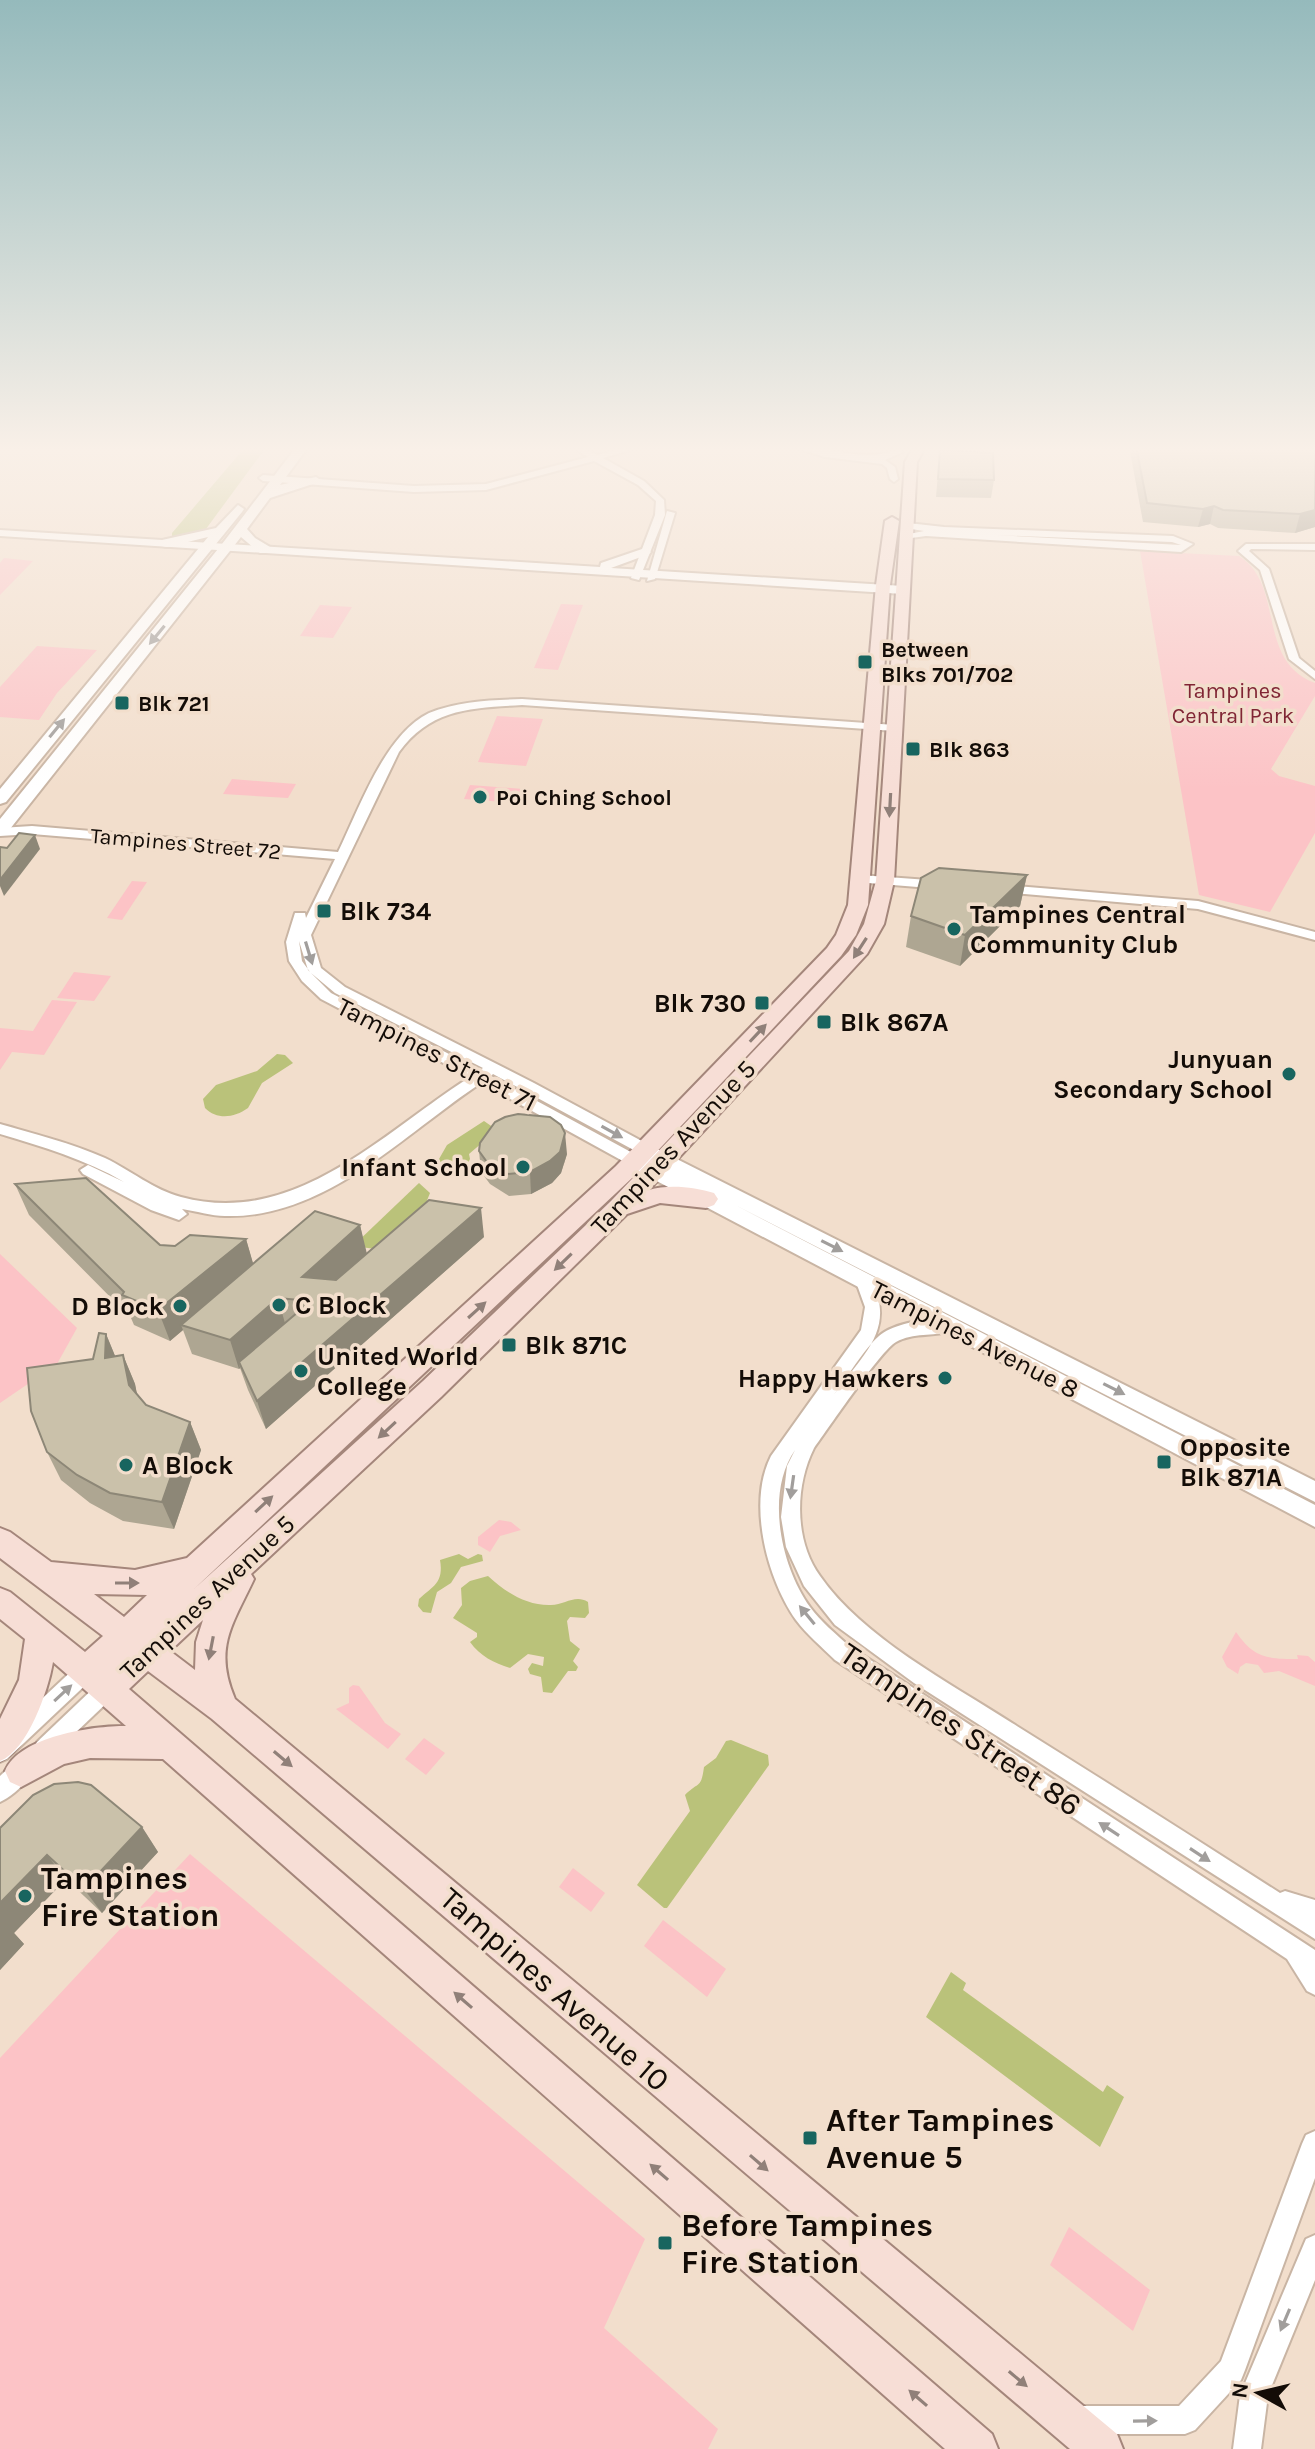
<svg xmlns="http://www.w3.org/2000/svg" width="1315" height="2449" font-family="Karla,sans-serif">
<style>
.green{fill:#fcc3c6}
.water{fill:#bac27a}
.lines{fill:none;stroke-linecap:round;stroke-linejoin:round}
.canal{fill:#bac27a;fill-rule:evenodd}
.river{fill:#bac27a;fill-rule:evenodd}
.minor-casing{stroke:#c9b5a4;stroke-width:4}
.tertiary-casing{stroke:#c9b5a4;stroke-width:4}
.secondary-casing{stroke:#c9b5a4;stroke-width:4}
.primary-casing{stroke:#a4867b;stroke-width:4}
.minor{fill:#fff;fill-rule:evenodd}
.tertiary{fill:#fff;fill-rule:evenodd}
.secondary{fill:#fff;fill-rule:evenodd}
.primary{fill:#f7ded6;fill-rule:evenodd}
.wall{fill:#aea692}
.shaded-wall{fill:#8d8777}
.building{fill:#cac1aa;stroke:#8d8777;stroke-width:2}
.oneway{fill:#a19e9c}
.oneway2{fill:#908079}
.poi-dot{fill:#18655f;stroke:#f2decc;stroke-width:3}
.labels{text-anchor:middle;stroke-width:7;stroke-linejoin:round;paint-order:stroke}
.far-poi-label{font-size:22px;font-weight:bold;fill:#130c07;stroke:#f2decc;text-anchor:start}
.far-park-label{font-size:22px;fill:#802534;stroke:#f2decc}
.far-street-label{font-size:22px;fill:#130c07;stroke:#f2decc}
.poi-label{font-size:26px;font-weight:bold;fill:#130c07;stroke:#f2decc;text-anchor:start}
.street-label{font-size:26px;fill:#130c07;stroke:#f2decc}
.near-street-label{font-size:32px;fill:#130c07;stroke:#f2decc}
.near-poi-label{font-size:32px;font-weight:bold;fill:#130c07;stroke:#f2decc;text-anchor:start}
</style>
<rect width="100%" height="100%" fill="#f2decc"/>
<g class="green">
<path d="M1140,551L1239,556C1286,586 1255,660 1315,683V696L1271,769L1279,776L1315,786V833L1270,912L1199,895Z"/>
<path d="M4,558L33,561L0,595V563Z"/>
<path d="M561,604L583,605L558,670L534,668Z"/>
<path d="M320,605L352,607L333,638L300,636Z"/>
<path d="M37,646L97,650L57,693L39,720L0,717V687Z"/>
<path d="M497,716L543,719L526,766L478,762Z"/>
<path d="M232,779L296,784L288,798L223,794Z"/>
<path d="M470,785L523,789L518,803L464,799Z"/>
<path d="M132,881L147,882L122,920L107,918Z"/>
<path d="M74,972L111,976L94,1001L57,998Z"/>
<path d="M52,1000L77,1002L44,1055L12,1052L0,1070V1028L33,1031Z"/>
<path d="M0,1254L77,1328L57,1364L0,1403Z"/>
<path d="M499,1520L511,1522L521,1530L500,1536L490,1552L478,1545V1537Z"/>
<path d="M1236,1632C1254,1658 1267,1659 1298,1659L1297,1655L1308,1656L1315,1662V1686L1279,1671L1264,1673L1258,1665L1246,1663L1240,1667L1238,1674L1227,1667L1222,1657Z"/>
<path d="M353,1685L359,1686L385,1723L401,1734L388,1749L336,1709L349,1703V1688Z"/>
<path d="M424,1738L445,1753L426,1775L405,1759Z"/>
<path d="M190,1854L645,2239L604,2328L718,2429L708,2449H0V2058Z"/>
<path d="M573,1868L605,1893L591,1912L559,1887Z"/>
<path d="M663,1920L726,1969L707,1997L644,1946Z"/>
<path d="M1069,2227L1150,2290L1133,2331L1050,2265Z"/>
</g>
<g class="water">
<path d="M277,1054L285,1055L293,1063L262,1083L248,1108C234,1118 217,1120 205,1108L203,1099L216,1085L257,1071Z"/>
<path d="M484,1121L497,1130L469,1154L470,1159L460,1179L437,1171L435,1166L447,1145Z"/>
<path d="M419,1183L430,1193L422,1213L383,1250L353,1246Z"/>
<path d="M459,1554L468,1559L478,1554L482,1555L483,1561L461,1567L451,1583L437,1592L431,1613L423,1612L418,1606L419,1599C433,1586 444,1583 440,1560Z"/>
<path d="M488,1576C505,1592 527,1606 551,1605C565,1605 575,1594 588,1602L589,1613L585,1618L570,1617L567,1621L570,1641L580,1649L573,1661L578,1667L576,1671H568L552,1693L543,1692L541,1677L530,1674L528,1669L532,1663L543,1666L544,1657L528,1654L510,1668C494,1663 480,1656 470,1642L477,1637V1633L453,1618L462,1605L461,1588L470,1581Z"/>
<path d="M731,1740L768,1755L769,1765L667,1908H664L637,1885L690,1811L685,1795C699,1781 701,1789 704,1767L716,1758L726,1741Z"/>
<path d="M951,1972L966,1983L963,1990L1103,2092L1107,2085L1124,2097L1100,2147L926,2017Z"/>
</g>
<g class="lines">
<path class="canal" d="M246,446H254L183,531L197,529L259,446H267L203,533L172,537V533Z"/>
<path class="river" d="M249,446H263L192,536H180V530Z"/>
<g class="minor-casing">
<g id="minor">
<path d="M570,446H580L597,455L631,446H644L603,458L644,481L664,500L665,515L639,580L631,578L655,515L656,501L638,485L594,461L486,490L414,492L263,481L259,478L263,475L414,486L486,484L588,457Z"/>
<path d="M790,446C831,444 857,465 899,449L903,452L885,460L895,467L898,479L894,482L890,479L887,468L882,464L825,457Z"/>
<path d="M667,511L675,513L655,579L647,581Z"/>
<path d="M908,523L944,527L1173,536L1193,544L1181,552L926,536L904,539V535L924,531L905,528V524ZM995,535L1172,542L1181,545Z"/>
<path d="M1246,544H1315V550L1251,549L1249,551L1269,569L1299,658L1315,671V679L1289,659L1260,570L1238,551Z"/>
<path d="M522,699L895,725L901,728L895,731L522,705C472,708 431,708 399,752L311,935L321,968L345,987L534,1083L651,1146L654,1150L651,1154H641L493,1074L491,1076L640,1157L643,1161L640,1165H630L481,1083C404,1134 325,1219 225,1216C211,1216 196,1211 182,1209L187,1214L179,1220L151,1210L83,1174L80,1170L88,1165L124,1182C85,1159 43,1147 0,1134V1124C35,1134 71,1143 105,1158C130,1170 154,1190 181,1197C295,1228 382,1133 470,1077L321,999L302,981L289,961L286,942L295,913H305L306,918L335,859L32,834L0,836V828L32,826L338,852C359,809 385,734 429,713C458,701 491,700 522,699ZM299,941L308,970L310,972L302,961ZM311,973L335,993L483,1068L480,1070L331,993Z"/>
<path d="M860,875L942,881L948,885L942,889L856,882L854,879Z"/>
<path d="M1005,885L1198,901L1315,932V940L1198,909L1001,892V886Z"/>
<path d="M864,1276L870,1278C898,1329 862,1355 833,1396C847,1378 863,1350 879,1336C893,1323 933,1316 951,1321L953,1326L951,1331C932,1337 914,1332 896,1342C881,1350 828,1429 814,1448C795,1486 794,1540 820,1576C862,1637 950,1683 1012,1723C1102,1779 1191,1836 1280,1893L1285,1891L1315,1900V1939L914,1683L835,1625L804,1586L786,1547L781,1517L787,1466L795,1450C765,1493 781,1567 810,1607C821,1622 836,1634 849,1646L1315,1950V1995L1307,1991L1287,1959L835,1660C822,1647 807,1635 796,1620C767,1579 747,1503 771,1456L861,1330L865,1307L856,1282L858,1278Z"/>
<path d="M86,1662L93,1664L96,1671L93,1678L7,1759L0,1762V1738L79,1664Z"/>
<path d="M106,1680L113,1683L116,1690L113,1697L51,1756L44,1759L37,1756L33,1749L37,1742L99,1683Z"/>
<path d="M24,1758L32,1761L35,1768C29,1781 13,1796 0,1802V1776L16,1761Z"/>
<path d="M1315,2131V2178L1245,2370L1241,2380L1195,2430L1185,2434H1080L1070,2430L1066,2420L1070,2410L1080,2406H1179L1221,2361L1302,2144L1306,2135Z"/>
<path d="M1315,2235V2280L1268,2395L1261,2449H1233L1240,2395L1306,2239Z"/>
</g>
</g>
<g class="tertiary-casing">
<g id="tertiary">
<path d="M0,530L600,567L601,563L645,548L651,552L649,554L611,568L903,586L909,590L903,594L0,536Z"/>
<path d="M649,1145L1315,1481V1502L735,1205L1315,1505V1527L632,1168L629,1163L632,1158H644L639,1152Z"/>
</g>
</g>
<g class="secondary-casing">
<g id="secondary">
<path d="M297,446H309L280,485L316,477L322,481L270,498L247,529L255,538L270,547V553H260L241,537L6,834L0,835V819L222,544Z"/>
<path d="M238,505L244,509L242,512L6,802L0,804V789L208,537L167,547L162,546V540L216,528Z"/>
</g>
</g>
<g class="primary-casing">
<path id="primary" d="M914,446H926L917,462L894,881L884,924L867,954L649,1190C668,1184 695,1187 714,1193L718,1199L714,1205L706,1208L660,1203L627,1214L441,1397L251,1574L254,1579C233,1624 213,1648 235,1699L1117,2434L1123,2449H1070L212,1719L148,1671L129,1689L992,2434L998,2449H945L163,1759L90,1758L64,1764L21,1787L10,1782L5,1771C20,1736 92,1726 126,1726L53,1662C48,1691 28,1750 0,1761V1719L19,1680L25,1639L0,1619V1588L10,1592L85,1652L103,1636L0,1558V1528L10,1532L51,1562L135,1570L187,1558L616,1166L827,948L836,935L848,905L876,585L885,521L892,517L899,521L890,585L868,905L856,935L841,956L632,1178L194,1589L423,1381L611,1201L849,951L864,924L876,881L905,462ZM94,1594L147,1595L124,1617ZM203,1620L196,1642L195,1670L170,1651Z"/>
</g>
<use href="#minor" class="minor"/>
<use href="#tertiary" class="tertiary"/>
<use href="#secondary" class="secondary"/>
<use href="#primary" class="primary"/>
</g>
<g class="wall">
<path d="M1129,446H1315V527L1295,533L1218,528L1210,524L1198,527L1143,522Z"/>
<path d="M940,450L994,480L991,498L936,497Z"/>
<path d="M1027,875L1020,906L960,966L906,947L911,916Z"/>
<path d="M479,1151L567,1154L561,1173L552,1183L531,1194L509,1196L490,1184L481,1172Z"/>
<path d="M15,1184L160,1245L175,1246L246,1239L253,1264L360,1225L366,1254L484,1237L266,1429L248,1390L240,1368L239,1369L192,1354L183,1330L170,1341L134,1325L131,1318L29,1215Z"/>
<path d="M106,1334L115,1356L123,1355L135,1384L137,1395L146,1405L190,1422L201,1450L174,1529L123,1521L90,1503L61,1480L47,1452Z"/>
<path d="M142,1827L158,1852L102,1913L66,1879L14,1933L24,1944L0,1970V1828Z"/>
</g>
<g class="shaded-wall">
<path d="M1214,506L1210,524L1198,527L1203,509Z"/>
<path d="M1315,510V527L1295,533L1300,514Z"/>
<path d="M35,835L40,849L4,896L0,886V880Z"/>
<path d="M1027,875L1020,906L960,966L965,935Z"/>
<path d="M565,1133L567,1154L561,1173L552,1183L531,1194L530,1172Z"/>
<path d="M481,1208L484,1237L266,1429L257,1401Z"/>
<path d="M360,1225L367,1254L312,1304L302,1277Z"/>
<path d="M246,1239L255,1270L181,1325L183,1330L170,1341L158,1310Z"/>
<path d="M278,1298L286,1327L239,1362L240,1368L239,1369L230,1340Z"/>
<path d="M106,1334L118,1363L105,1358Z"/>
<path d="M123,1355L135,1384L141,1414L129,1385Z"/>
<path d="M190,1422L201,1450L174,1529L162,1502Z"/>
<path d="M142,1827L158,1852L102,1913L84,1889Z"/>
<path d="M47,1855L66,1879L14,1933L24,1944L0,1970V1903Z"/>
</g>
<g class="building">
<path d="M1136,446H1315V510L1300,514L1223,510L1214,506L1203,509L1147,503Z"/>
<path d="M940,450L993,453L994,480L938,479Z"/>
<path d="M19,833L35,835L0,880V847L7,848Z"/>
<path d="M939,868L1027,875L965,935L911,916L921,878Z"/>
<path d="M518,1114L550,1117L561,1125L565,1133L560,1152L550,1161L530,1172L507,1174L487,1162L479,1151L480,1143L495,1122L505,1117Z"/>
<path d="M86,1178L160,1245L175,1246L190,1235L246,1239L158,1310L122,1295L124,1292L15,1184Z"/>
<path d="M429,1200L481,1208L257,1401L239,1362L311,1301L278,1298L230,1340L181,1325L315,1211L360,1225L302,1277L336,1280Z"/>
<path d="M99,1333L106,1334L105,1358L123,1355L129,1385L146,1405L190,1422L162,1502L110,1493L77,1475L47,1452L31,1411L27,1368L93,1359Z"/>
<path d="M78,1782L91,1785L142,1827L84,1889L47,1855L0,1903V1828L33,1795L54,1784Z"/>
</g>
<defs><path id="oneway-solid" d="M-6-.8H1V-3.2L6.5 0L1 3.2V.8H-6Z" transform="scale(2)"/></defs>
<g class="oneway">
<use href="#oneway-solid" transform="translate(157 635) rotate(129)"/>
<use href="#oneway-solid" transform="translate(57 728) rotate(-51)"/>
<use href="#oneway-solid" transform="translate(309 953) rotate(73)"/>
<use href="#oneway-solid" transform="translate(612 1132) rotate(29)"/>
<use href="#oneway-solid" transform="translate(832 1246) rotate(27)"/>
<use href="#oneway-solid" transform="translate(1114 1389) rotate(27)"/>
<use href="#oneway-solid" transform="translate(792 1487) rotate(98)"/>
<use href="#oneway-solid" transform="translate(807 1615) rotate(-129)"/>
<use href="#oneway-solid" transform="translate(63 1693) rotate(-43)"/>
<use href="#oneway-solid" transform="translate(1109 1829) rotate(-147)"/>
<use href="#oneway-solid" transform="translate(1200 1855) rotate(33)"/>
<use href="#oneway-solid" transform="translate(1285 2320) rotate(113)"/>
<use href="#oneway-solid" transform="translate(1145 2421) rotate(-1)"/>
</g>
<g class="oneway2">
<use href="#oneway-solid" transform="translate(890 805) rotate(93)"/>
<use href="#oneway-solid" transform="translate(860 948) rotate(123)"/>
<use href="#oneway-solid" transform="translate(758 1033) rotate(-47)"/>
<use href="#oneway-solid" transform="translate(563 1262) rotate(136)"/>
<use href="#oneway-solid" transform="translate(477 1310) rotate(-42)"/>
<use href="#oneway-solid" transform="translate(387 1430) rotate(137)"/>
<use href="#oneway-solid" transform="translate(264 1504) rotate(-43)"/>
<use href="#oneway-solid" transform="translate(127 1583)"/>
<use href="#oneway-solid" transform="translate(211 1648) rotate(101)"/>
<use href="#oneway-solid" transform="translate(283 1759) rotate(40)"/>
<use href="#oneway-solid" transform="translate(463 2000) rotate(-139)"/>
<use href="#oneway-solid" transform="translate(759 2163) rotate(41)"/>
<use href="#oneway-solid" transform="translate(659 2172) rotate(-139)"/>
<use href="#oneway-solid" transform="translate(1018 2379) rotate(40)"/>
<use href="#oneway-solid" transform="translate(918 2398) rotate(-139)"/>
</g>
<linearGradient id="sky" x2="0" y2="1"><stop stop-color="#95babc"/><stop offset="0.57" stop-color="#f9f0e8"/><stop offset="1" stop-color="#f9f0e8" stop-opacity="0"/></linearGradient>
<rect width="1315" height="789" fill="url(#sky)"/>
<g class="poi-dot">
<rect x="857" y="654" width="16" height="16" rx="4"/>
<rect x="114" y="695" width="16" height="16" rx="4"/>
<rect x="905" y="741" width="16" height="16" rx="4"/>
<circle cx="480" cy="797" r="8"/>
<rect x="316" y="903" width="16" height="16" rx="4"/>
<circle cx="954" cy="929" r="8"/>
<rect x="754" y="995" width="16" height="16" rx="4"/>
<rect x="816" y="1014" width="16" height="16" rx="4"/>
<circle cx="1289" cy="1074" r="8"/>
<circle cx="523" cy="1167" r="8"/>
<circle cx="279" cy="1305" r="8"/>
<circle cx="180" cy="1306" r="8"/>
<rect x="501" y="1337" width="16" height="16" rx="4"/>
<circle cx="301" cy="1371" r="8"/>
<circle cx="945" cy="1378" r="8"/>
<rect x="1156" y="1454" width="16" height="16" rx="4"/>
<circle cx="126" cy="1465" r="8"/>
<circle cx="25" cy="1896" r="8"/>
<rect x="802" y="2130" width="16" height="16" rx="4"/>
<rect x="657" y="2235" width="16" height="16" rx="4"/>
</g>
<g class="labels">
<g class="far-poi-label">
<text x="881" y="657">Between<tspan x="881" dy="25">Blks 701/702</tspan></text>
<text x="138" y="711">Blk 721</text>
<text x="929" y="757">Blk 863</text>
<text x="496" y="805">Poi Ching School</text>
</g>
<g class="far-park-label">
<text x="1233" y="698">Tampines<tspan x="1233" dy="25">Central Park</tspan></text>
</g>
<g class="far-street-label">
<text transform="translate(186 843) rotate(5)" y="8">Tampines Street 72</text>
</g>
<g class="poi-label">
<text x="340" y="920">Blk 734</text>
<text x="970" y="923">Tampines Central<tspan x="970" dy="30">Community Club</tspan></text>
<text x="746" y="1012" text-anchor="end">Blk 730</text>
<text x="840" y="1031">Blk 867A</text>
<text x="1273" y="1068" text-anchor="end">Junyuan<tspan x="1273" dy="30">Secondary School</tspan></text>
<text x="507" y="1176" text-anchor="end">Infant School</text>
<text x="295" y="1314">C Block</text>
<text x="164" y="1315" text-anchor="end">D Block</text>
<text x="525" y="1354">Blk 871C</text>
<text x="317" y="1365">United World<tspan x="317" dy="30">College</tspan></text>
<text x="929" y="1387" text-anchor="end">Happy Hawkers</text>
<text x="1180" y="1456">Opposite<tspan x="1180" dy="30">Blk 871A</tspan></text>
<text x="142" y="1474">A Block</text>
</g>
<g class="street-label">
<text transform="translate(437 1054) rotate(27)" y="9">Tampines Street 71</text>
<text transform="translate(673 1147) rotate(-47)" y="9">Tampines Avenue 5</text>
<text transform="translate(975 1339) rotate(27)" y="9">Tampines Avenue 8</text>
<text transform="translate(207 1597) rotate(-43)" y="9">Tampines Avenue 5</text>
</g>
<g class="near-street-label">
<text transform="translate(961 1729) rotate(34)" y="11">Tampines Street 86</text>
<text transform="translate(555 1989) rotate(41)" y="11">Tampines Avenue 10</text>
</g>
<g class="near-poi-label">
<text x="41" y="1889">Tampines<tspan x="41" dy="37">Fire Station</tspan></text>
<text x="826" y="2131">After Tampines<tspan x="826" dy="37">Avenue 5</tspan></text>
<text x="681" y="2236">Before Tampines<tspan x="681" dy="37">Fire Station</tspan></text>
</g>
</g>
<g transform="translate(1259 2393) rotate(278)" stroke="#f2decc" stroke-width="6" paint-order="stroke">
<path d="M0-6L14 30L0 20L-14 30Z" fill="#130c07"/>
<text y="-12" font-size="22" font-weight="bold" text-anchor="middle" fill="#130c07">N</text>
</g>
</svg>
